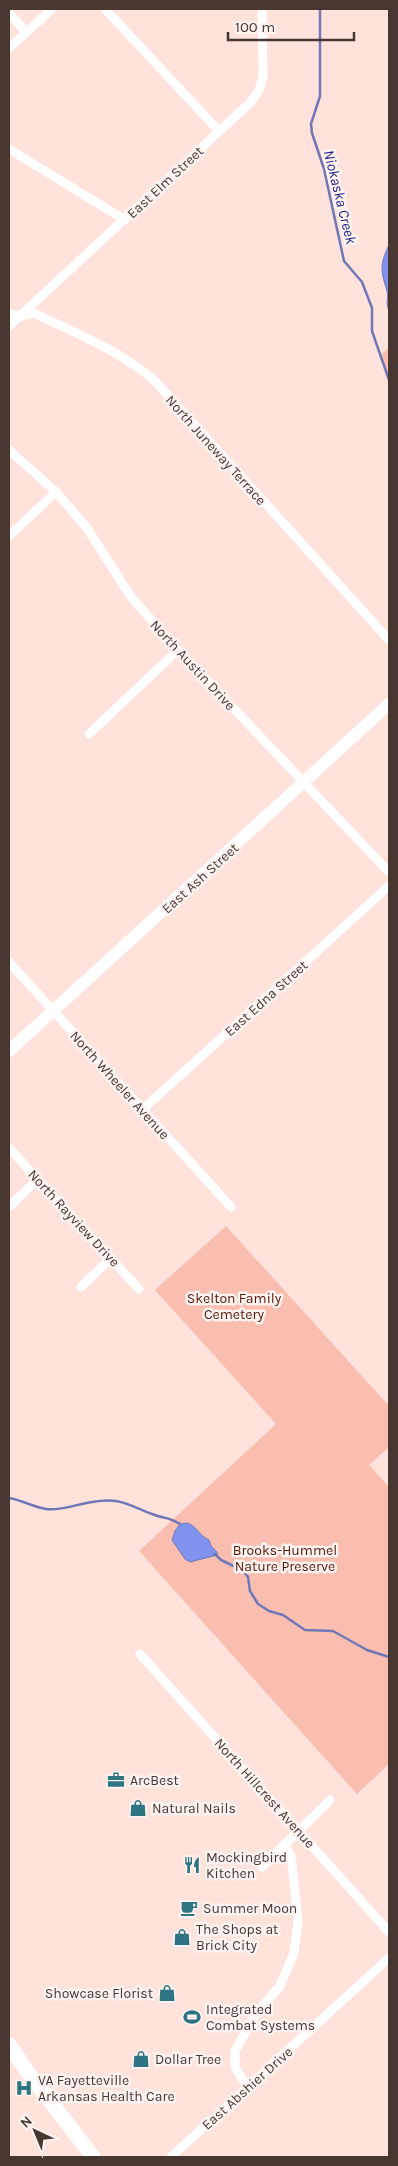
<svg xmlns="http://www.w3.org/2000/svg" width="398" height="2166" font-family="Karla,sans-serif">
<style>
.green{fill:#f9beb0}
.water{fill:#8193ef;stroke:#7077b6}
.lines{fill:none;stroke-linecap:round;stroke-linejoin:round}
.stream{stroke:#7077b6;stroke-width:2.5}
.street{stroke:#fff;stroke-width:9}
.secondary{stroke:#fff;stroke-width:12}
.primary{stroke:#fff;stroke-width:15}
.labels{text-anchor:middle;stroke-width:5;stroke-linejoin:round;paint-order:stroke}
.street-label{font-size:14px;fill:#483631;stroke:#fdf4f1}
.park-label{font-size:14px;fill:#581607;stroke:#fdf4f1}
.poi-label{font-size:14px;fill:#483631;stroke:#fdf4f1;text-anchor:start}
.water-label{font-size:15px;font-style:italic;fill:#26258e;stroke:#fdf4f1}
</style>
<rect width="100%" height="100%" fill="#fee2db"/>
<g class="green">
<path d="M389,347V380L381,355Z"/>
<path d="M226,1226L389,1406V1447L369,1465L389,1487V1764L357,1794L139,1551L276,1424L155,1290Z"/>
</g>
<g class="water">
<path d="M389,245V310C385,303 389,298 387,291C381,271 379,266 389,245Z"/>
<path d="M187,1523C197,1526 198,1535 209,1540L211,1546L217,1552V1555L190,1562L185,1559L172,1540L175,1531L180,1524Z"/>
</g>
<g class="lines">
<g class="stream">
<path d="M320,9V96L311,124L312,133L324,169L344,261L362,282L372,308V331L389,380"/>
<path d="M9,1498C22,1500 33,1507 46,1509C61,1511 77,1504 92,1502C121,1497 127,1505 152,1514C164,1519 168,1516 180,1524"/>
<path d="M215,1554L221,1560L242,1570L248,1577L250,1591L258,1604L269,1611L283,1615L305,1630L333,1631L367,1650L389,1657"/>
</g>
<g class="street">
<path d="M105,9L219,131"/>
<path d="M9,13L26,32"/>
<path d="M9,48L52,9"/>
<path d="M9,149L125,220"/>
<path d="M9,313L19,317L34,313C75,333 119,350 154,380L389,640"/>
<path d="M9,326L251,102L259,90L263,77L262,9"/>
<path d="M9,450L56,492L87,528L131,597L178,650L389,872"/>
<path d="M9,536L56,492"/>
<path d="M89,734L178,650"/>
<path d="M9,962L231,1207"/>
<path d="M142,1110L389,886"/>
<path d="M9,1148L139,1289"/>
<path d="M9,1207L38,1179"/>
<path d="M81,1287L111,1258"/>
<path d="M140,1654L389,1932"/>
<path d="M262,1867L330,1800"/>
<path d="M247,2087L235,2067V2051L255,2015L280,1986L294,1953L298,1921L291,1856L284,1845"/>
<path d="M171,2157L389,1958"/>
</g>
<path class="secondary" d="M9,1051L389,704"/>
<path class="primary" d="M9,2045L27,2071L93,2157"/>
</g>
<defs>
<g id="office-bare" transform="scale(1.35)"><path d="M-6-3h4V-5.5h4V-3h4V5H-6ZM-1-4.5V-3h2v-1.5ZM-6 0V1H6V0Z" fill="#2f7482" stroke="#fdf4f1" stroke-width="2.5" paint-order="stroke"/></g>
<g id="shop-bare" transform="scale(1.35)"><path d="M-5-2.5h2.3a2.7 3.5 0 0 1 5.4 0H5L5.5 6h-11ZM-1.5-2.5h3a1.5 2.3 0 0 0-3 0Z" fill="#2f7482" stroke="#fdf4f1" stroke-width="2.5" paint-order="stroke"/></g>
<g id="restaurant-bare" transform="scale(1.35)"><path d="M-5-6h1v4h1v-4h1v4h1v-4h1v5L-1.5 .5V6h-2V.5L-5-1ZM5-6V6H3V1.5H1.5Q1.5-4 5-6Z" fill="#2f7482" stroke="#fdf4f1" stroke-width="2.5" paint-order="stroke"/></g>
<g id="cafe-bare" transform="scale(1.35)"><path d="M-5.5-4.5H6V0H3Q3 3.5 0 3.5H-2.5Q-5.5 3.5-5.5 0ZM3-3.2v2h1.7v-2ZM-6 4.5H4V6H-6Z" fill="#2f7482" stroke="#fdf4f1" stroke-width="2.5" paint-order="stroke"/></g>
<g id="stadium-bare" transform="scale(1.35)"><path d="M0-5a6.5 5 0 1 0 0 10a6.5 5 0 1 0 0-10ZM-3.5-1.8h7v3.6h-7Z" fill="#2f7482" stroke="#fdf4f1" stroke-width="2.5" paint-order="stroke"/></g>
<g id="hospital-bare" transform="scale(1.35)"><path d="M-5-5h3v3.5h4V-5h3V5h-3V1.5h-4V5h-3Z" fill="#2f7482" stroke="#fdf4f1" stroke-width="2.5" paint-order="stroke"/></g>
</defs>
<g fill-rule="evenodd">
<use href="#office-bare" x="116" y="1780"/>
<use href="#shop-bare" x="138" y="1808"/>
<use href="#restaurant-bare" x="192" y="1865"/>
<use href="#cafe-bare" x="189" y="1908"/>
<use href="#shop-bare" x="182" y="1937"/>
<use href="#shop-bare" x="167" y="1993"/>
<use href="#stadium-bare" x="192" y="2017"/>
<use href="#shop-bare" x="141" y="2059"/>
<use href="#hospital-bare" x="24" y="2088"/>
</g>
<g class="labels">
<g class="street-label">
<text transform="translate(165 182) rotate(-43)" y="5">East Elm Street</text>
<text transform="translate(216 450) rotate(48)" y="5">North Juneway Terrace</text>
<text transform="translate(193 665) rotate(47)" y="5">North Austin Drive</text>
<text transform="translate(200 878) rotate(-42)" y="5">East Ash Street</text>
<text transform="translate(266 998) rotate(-42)" y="5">East Edna Street</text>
<text transform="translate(120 1085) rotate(48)" y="5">North Wheeler Avenue</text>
<text transform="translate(74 1218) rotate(47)" y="5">North Rayview Drive</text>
<text transform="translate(265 1793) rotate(48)" y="5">North Hillcrest Avenue</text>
<text transform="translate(247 2088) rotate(-42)" y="5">East Abshier Drive</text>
</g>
<g class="park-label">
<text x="234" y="1303">Skelton Family<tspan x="234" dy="16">Cemetery</tspan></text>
<text x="285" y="1555">Brooks-Hummel<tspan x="285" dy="16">Nature Preserve</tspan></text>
</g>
<g class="poi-label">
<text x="130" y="1785">ArcBest</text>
<text x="152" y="1813">Natural Nails</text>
<text x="206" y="1862">Mockingbird<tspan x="206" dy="16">Kitchen</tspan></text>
<text x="203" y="1913">Summer Moon</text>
<text x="196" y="1934">The Shops at<tspan x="196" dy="16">Brick City</tspan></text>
<text x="153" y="1998" text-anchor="end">Showcase Florist</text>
<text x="206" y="2014">Integrated<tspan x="206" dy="16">Combat Systems</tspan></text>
<text x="155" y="2064">Dollar Tree</text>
<text x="38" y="2085">VA Fayetteville<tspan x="38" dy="16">Arkansas Health Care</tspan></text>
</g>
<g class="water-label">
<text transform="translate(340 197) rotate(76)" y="5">Niokaska Creek</text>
</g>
</g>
<rect width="398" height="2166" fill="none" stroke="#483631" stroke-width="20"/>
<g transform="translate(35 2131) rotate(316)" stroke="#fdf4f1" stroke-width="4" paint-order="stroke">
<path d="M0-4L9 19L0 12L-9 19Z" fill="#483631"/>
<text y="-8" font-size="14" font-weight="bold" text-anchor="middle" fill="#483631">N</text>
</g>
<path d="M228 32v8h126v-8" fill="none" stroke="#483631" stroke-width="2.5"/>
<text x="235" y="32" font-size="15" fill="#483631" stroke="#fdf4f1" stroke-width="4" paint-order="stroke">100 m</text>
</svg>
